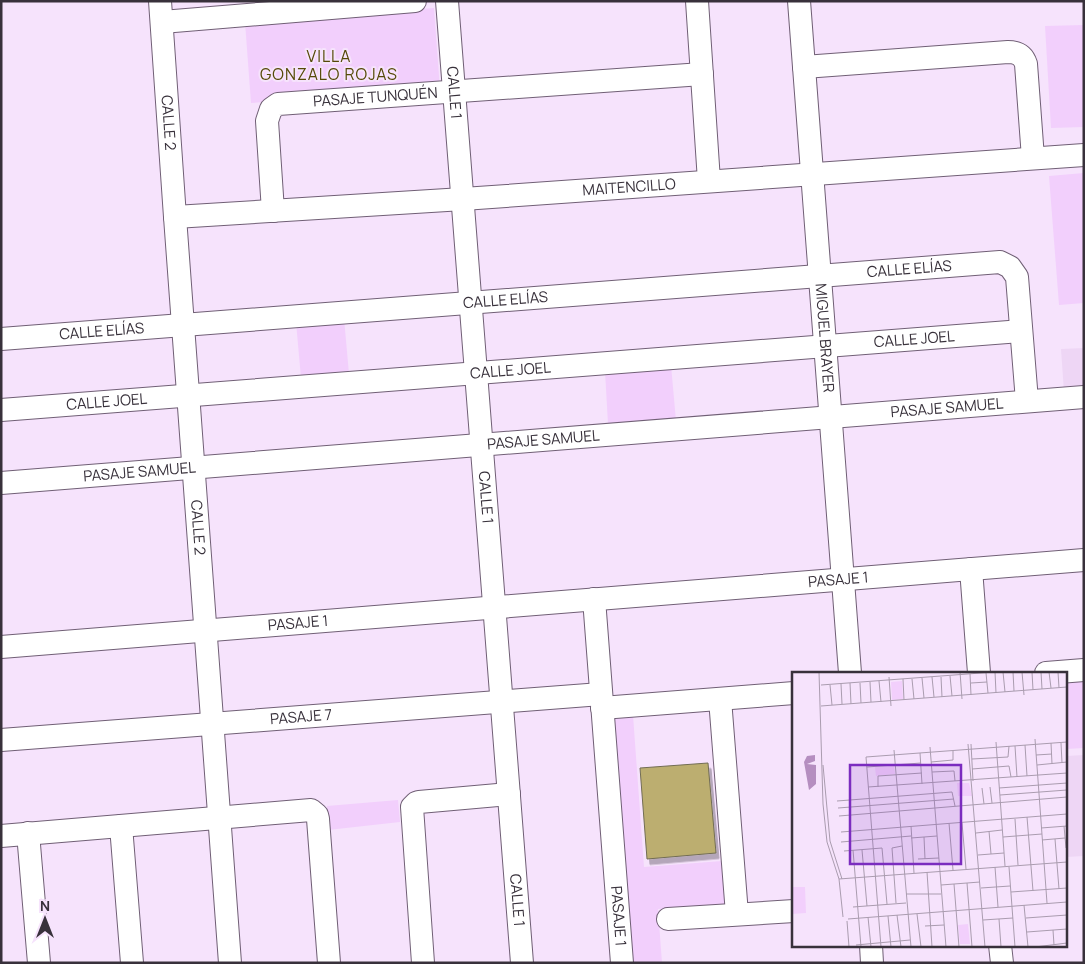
<svg xmlns="http://www.w3.org/2000/svg" width="1085" height="964" font-family="Manrope,sans-serif">
<style>
.built{fill:#eed6f5}
.green{fill:#f2cffc}
.building{fill:#bcae6f;stroke:#726d54;filter:url(#shadow)}
.lines{fill:none;stroke-linecap:round;stroke-linejoin:round}
.minor-casing{stroke:#705f75;stroke-width:24}
.minor{stroke:#fff;stroke-width:22}
.labels{text-anchor:middle;stroke-width:4;stroke-linejoin:round;paint-order:stroke}
.street-label{font-size:15px;fill:#38313b;stroke:#f6e3fc}
.neighbourhood-label{font-size:16px;letter-spacing:1px;fill:#554907;stroke:#f6e3fc}
.inset-road{fill:none;stroke:#aa9caf;stroke-width:1}
.view{fill:#7b2cbf;fill-opacity:0.15;stroke:#7b2cbf;stroke-width:2.5}
.inset-edge{fill:none;stroke:#38313b;stroke-width:2.5}
</style>
<defs>
<filter id="shadow"><feDropShadow dx="3" dy="5.5" stdDeviation="0" flood-color="#0004"/></filter>
</defs>
<rect width="100%" height="100%" fill="#f6e3fc"/>
<g class="built">
<path d="M1084,348V391L1064,392L1061,349Z"/>
<path d="M1084,755V856L1066,857V756Z"/>
</g>
<g class="green">
<path d="M434,8L440,89L251,103L245,22Z"/>
<path d="M1084,25V127L1051,128L1045,26Z"/>
<path d="M1084,173V303L1059,305L1049,176Z"/>
<path d="M344,318L349,374L301,378L296,322Z"/>
<path d="M671,365L676,421L608,424L605,371Z"/>
<path d="M1084,678V748L1066,749V680Z"/>
<path d="M633,715L644,867L722,861L726,904L658,909L662,963H630L610,716Z"/>
<path d="M398,800L400,822L328,830L327,806Z"/>
</g>
<path class="building" d="M708,763L716,853L647,859L640,768Z"/>
<g class="lines">
<g class="minor-casing">
<g id="minor">
<path id="s1" d="M160,1L175,217L230,963"/>
<path id="s2" d="M447,1L522,963"/>
<path d="M697,1L709,181"/>
<path id="s3" d="M799,1L850,673"/>
<path d="M162,22L415,1"/>
<path d="M804,67L1008,52C1017,52 1023,55 1026,64L1033,158"/>
<path id="s4" d="M273,211L267,121L271,109L278,104L702,74"/>
<path id="s5" d="M175,217L463,199L1084,155"/>
<path id="s6" d="M1,339L1000,262L1010,267L1017,277L1027,401"/>
<path id="s7" d="M1,410L1021,331"/>
<path id="s8" d="M1,483L1084,397"/>
<path d="M971,569L979,673"/>
<path id="s9" d="M594,599L622,963"/>
<path id="s10" d="M1,647L1084,560"/>
<path d="M1046,673L1084,670"/>
<path d="M720,699L737,914"/>
<path d="M602,708L794,693"/>
<path id="s11" d="M1,740L601,694"/>
<path d="M121,826L132,963"/>
<path d="M28,833L39,963"/>
<path d="M1,836L311,810L317,815L318,819L329,963"/>
<path d="M668,919L794,911"/>
<path d="M871,945L872,963"/>
<path d="M1000,945L1002,963"/>
<path d="M423,963L412,807L416,803L419,802L509,794"/>
</g>
</g>
<use href="#minor" class="minor"/>
</g>
<g class="labels">
<g class="street-label">
<text dy="5" stroke="none"><textPath href="#s2" startOffset="92">CALLE 1</textPath></text>
<text dy="5" stroke="none"><textPath href="#s4" startOffset="209">PASAJE TUNQUÉN</textPath></text>
<text dy="5" stroke="none"><textPath href="#s1" startOffset="122">CALLE 2</textPath></text>
<text dy="5" stroke="none"><textPath href="#s5" startOffset="455">MAITENCILLO</textPath></text>
<text dy="5" stroke="none"><textPath href="#s6" startOffset="911">CALLE ELÍAS</textPath></text>
<text dy="5" stroke="none"><textPath href="#s6" startOffset="506">CALLE ELÍAS</textPath></text>
<text dy="5" stroke="none"><textPath href="#s6" startOffset="101">CALLE ELÍAS</textPath></text>
<text dy="5" stroke="none"><textPath href="#s3" startOffset="338">MIGUEL BRAYER</textPath></text>
<text dy="5" stroke="none"><textPath href="#s7" startOffset="916">CALLE JOEL</textPath></text>
<text dy="5" stroke="none"><textPath href="#s7" startOffset="511">CALLE JOEL</textPath></text>
<text dy="5" stroke="none"><textPath href="#s7" startOffset="106">CALLE JOEL</textPath></text>
<text dy="5" stroke="none"><textPath href="#s8" startOffset="949">PASAJE SAMUEL</textPath></text>
<text dy="5" stroke="none"><textPath href="#s8" startOffset="544">PASAJE SAMUEL</textPath></text>
<text dy="5" stroke="none"><textPath href="#s8" startOffset="139">PASAJE SAMUEL</textPath></text>
<text dy="5" stroke="none"><textPath href="#s2" startOffset="498">CALLE 1</textPath></text>
<text dy="5" stroke="none"><textPath href="#s1" startOffset="528">CALLE 2</textPath></text>
<text dy="5" stroke="none"><textPath href="#s10" startOffset="840">PASAJE 1</textPath></text>
<text dy="5" stroke="none"><textPath href="#s10" startOffset="298">PASAJE 1</textPath></text>
<text dy="5" stroke="none"><textPath href="#s11" startOffset="301">PASAJE 7</textPath></text>
<text dy="5" stroke="none"><textPath href="#s2" startOffset="902">CALLE 1</textPath></text>
<text dy="5" stroke="none"><textPath href="#s9" startOffset="318">PASAJE 1</textPath></text>
</g>
<g class="neighbourhood-label">
<text x="329" y="62">VILLA<tspan x="329" dy="18">GONZALO ROJAS</tspan></text>
</g>
</g>
<g transform="translate(792 672)">
<rect width="275" height="275" fill="#f6e3fc"/>
<path d="M110,9L111,27L100,28L99,10ZM102,94L103,102L84,104L83,95ZM165,111H177L180,124H166ZM0,215H13L14,241L0,242ZM176,252L178,272H168L166,253Z" fill="#f2cffc"/>
<path d="M23,83V89L15,92L24,93V112L17,118L12,90L15,84Z" fill="#b58ec0"/>
<path class="inset-road" d="M27,0L31,132L35,170L47,207M168,0L170,27M203,0L204,21M211,0L213,20M221,0L222,19M230,0L232,23M240,0L241,18M249,0L250,17M257,0L259,16M266,0L267,16M194,1L196,21M178,2L179,23M158,4L160,24M97,5L99,34M140,5L142,25M149,5L150,25M130,6L132,26M111,7L112,28M120,7L122,27M87,9L89,30M78,10L79,30M58,11L59,32M68,11L69,31M179,11L195,10M49,12L50,32M29,13L202,0M38,13L40,33M29,34L275,15M243,67L255,231M204,70L213,194M259,71L260,92M269,71L270,91M176,72L193,275M179,72L181,109M233,73L235,104M223,74L225,105M138,75L154,275M102,78L119,275M128,81L130,112M244,83L260,82M180,87L216,85L217,74M139,90L161,88V79M31,93L38,169L50,207M245,93L275,90M75,95L129,91M180,97L217,94L219,105M140,100L162,99L163,109M76,115L275,101M86,115V104L130,101M198,115L200,131M190,116L192,132M207,116L275,111M208,123L275,118M45,129L160,120L163,134M46,136L162,127M47,144L275,125M235,145L241,219M223,147L226,193M157,151L161,198M170,151L174,197M119,154L122,201M272,154L274,176M249,156L275,154M197,159L199,182M49,160L275,142M184,161L210,158M132,165L133,187M211,165L250,162M119,166L145,164M263,167L267,217M250,168L273,166M49,170L119,164M61,178L69,275M70,178L75,234M52,179L90,176L95,232M186,183L212,181M126,187L147,186M203,195L206,235M217,195L223,275M135,200L140,275M175,211L180,275M162,212L167,275M149,213L188,210M189,216L218,214M219,220L275,216M114,222H149M104,231L100,176L110,174M232,233L236,275M61,235L114,231M125,242L129,275M105,243L109,275M96,244L99,275M51,245L47,207L275,190M76,245L79,275M234,246L275,243M56,247L275,230M207,247L209,275M191,248L221,246M55,249L57,275M133,254L152,253M261,258L262,273M235,260L275,257M64,273L118,268M89,275L74,85L275,70M243,275L275,271"/>
<path class="view" d="M58,93H169V192H58Z"/>
<rect width="275" height="275" class="inset-edge"/>
</g>
<rect width="1085" height="964" fill="none" stroke="#38313b" stroke-width="5"/>
<g transform="translate(45 919)" stroke="#f6e3fc" stroke-width="4" paint-order="stroke">
<path d="M0-4L9 19L0 12L-9 19Z" fill="#38313b"/>
<text y="-8" font-size="14" font-weight="bold" text-anchor="middle" fill="#38313b">N</text>
</g>
</svg>
